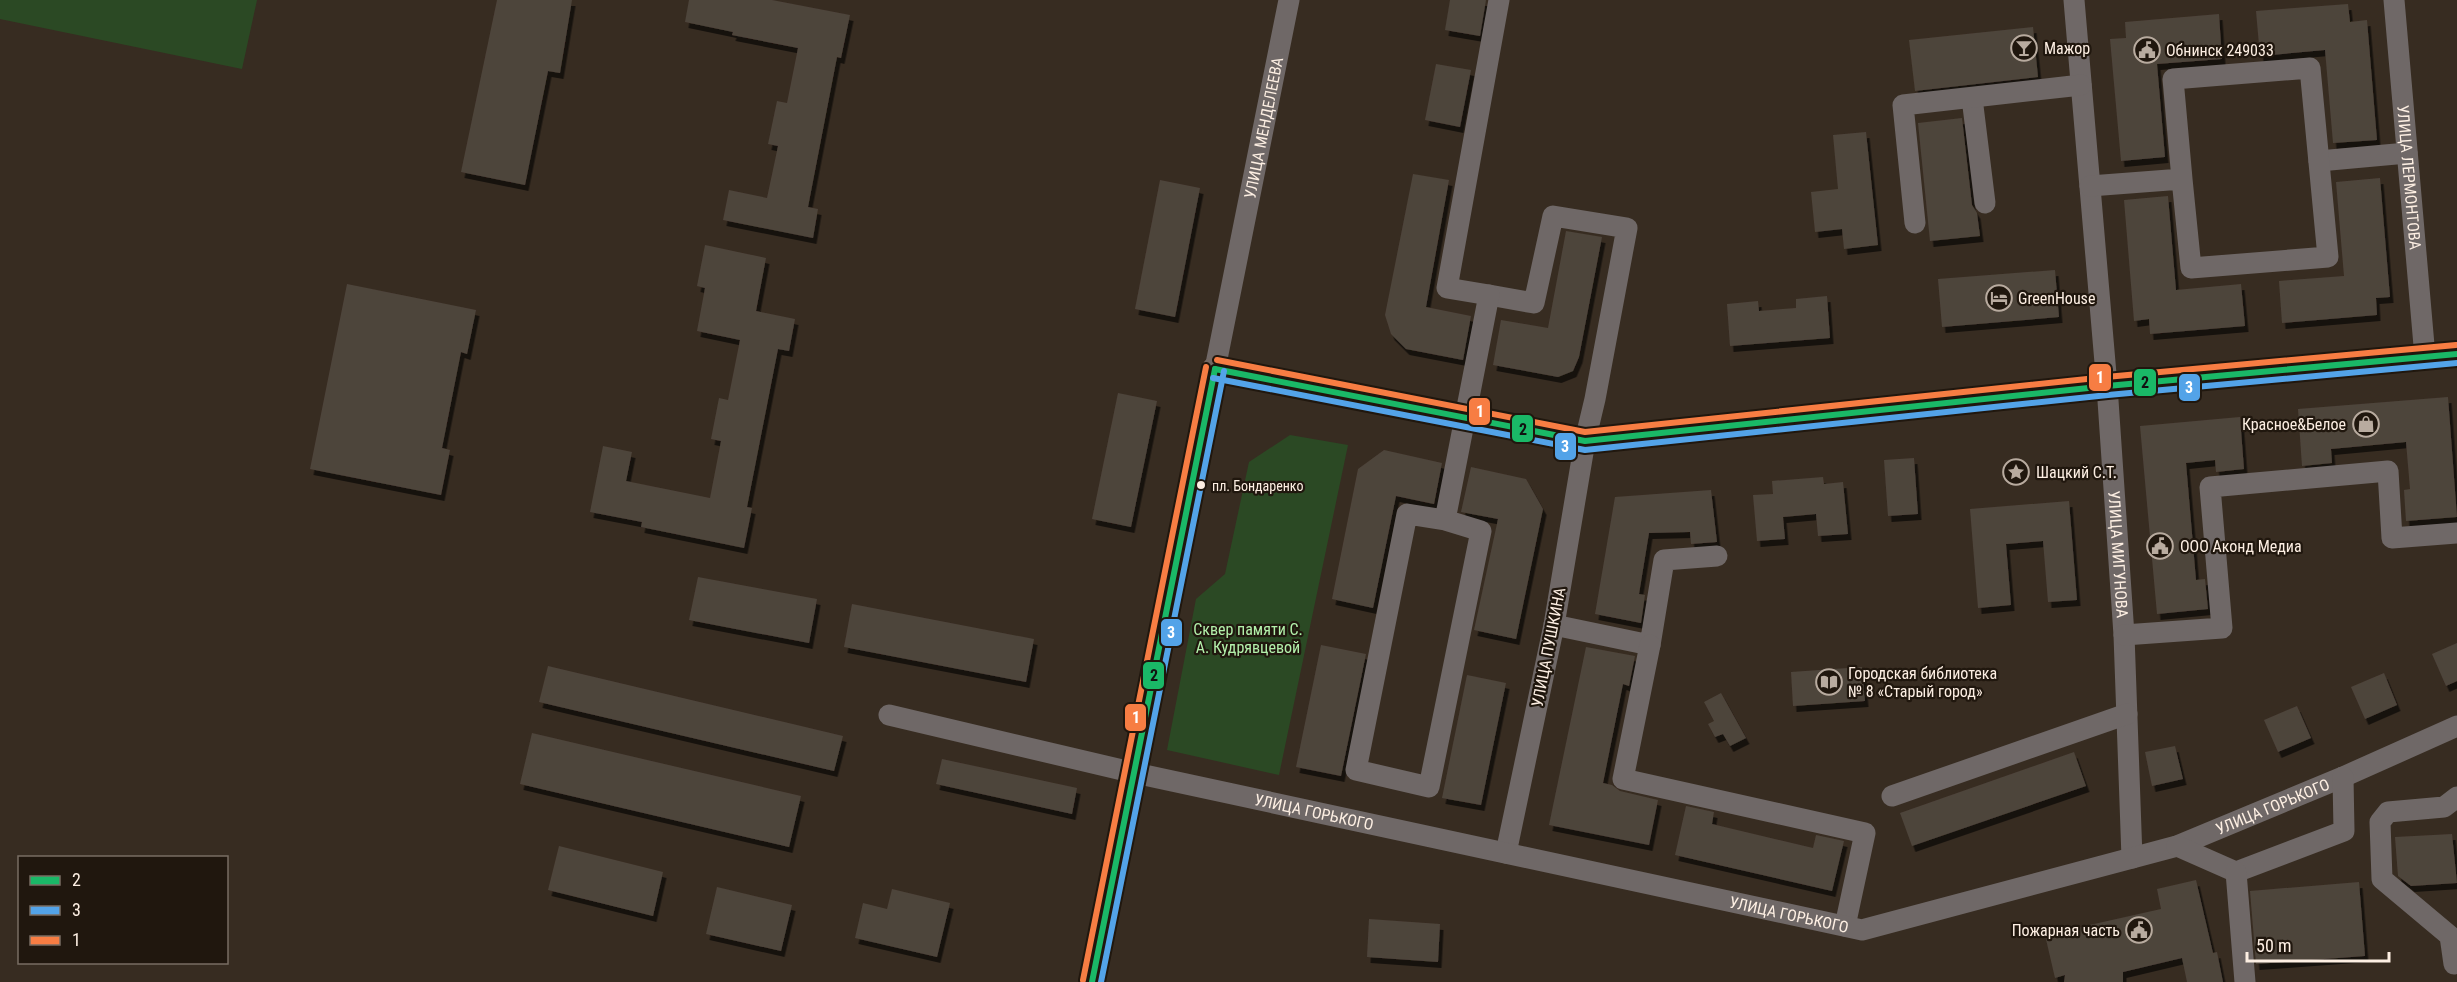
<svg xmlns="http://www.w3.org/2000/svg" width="2457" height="982" font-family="'Roboto Condensed',sans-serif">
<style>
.green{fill:#2b4924}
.building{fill:#4e443b;filter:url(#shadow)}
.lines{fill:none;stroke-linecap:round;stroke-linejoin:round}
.minor{stroke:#6f6867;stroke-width:21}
.major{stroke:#726863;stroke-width:26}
.bus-1-casing{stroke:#20170e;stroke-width:10}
.bus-2-casing{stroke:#20170e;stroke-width:10}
.bus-3-casing{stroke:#20170e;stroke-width:10}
.bus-1{stroke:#1ab867;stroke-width:6}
.bus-2{stroke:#53a3e8;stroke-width:6}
.bus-3{stroke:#f77d43;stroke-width:6}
.bus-dot{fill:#fdefe3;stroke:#20170e;stroke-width:2}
.labels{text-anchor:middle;stroke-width:4.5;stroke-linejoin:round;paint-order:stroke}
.bus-label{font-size:14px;fill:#fdefe3;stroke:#20170e;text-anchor:start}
.poi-label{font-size:16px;fill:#fdefe3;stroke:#20170e;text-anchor:start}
.street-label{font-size:16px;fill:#fdefe3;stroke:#20170e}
.park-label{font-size:16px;fill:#b3f1ab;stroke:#20170e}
.line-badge{stroke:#20170e;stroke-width:2}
.badge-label{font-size:16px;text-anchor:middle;font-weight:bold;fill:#fff}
.pale-badge-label{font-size:16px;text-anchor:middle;font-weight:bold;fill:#111}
</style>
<defs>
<filter id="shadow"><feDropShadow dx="3.5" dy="6" stdDeviation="0" flood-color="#0009"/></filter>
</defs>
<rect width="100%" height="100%" fill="#372c21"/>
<g class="green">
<path d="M0,0H257L242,69L0,19Z"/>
<path d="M1290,435L1348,445L1279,775L1167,750L1196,599L1225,574L1249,462Z"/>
</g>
<g class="building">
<path d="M497,0H572L560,73L548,71L525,185L461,172Z"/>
<path d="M689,0H772L850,15L841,58L837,57L808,207L818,209L813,238L723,220L729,190L767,198L778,146L768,144L777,101L787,103L798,48L732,35L733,32L685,22Z"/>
<path d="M1450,0H1486L1480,36L1445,30Z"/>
<path d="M2348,4L2350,22L2367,20L2377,140L2333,143L2325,50L2260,56L2256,11Z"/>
<path d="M2219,14L2222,59L2157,64L2165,157L2121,161L2110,39L2126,38L2125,22Z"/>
<path d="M2033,27L2038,77L1915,91L1909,40Z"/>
<path d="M1436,64L1471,70L1460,127L1425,120Z"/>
<path d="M1962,118L1972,205L1977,213L1980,236L1930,241L1918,123Z"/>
<path d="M1866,132L1878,245L1844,249L1842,229L1815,232L1811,192L1838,189L1833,135Z"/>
<path d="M1413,174L1449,180L1426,307L1471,316L1463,360L1406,349L1391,334L1385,315Z"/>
<path d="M2380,178L2390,297L2376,298L2377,315L2282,323L2279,281L2344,276L2336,182Z"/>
<path d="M1160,180L1200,188L1175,317L1135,309Z"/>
<path d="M2168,196L2176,290L2241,284L2245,326L2150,334L2149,319L2134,321L2124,200Z"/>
<path d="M1566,231L1602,237L1579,357L1573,371L1558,377L1493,365L1501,320L1548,328Z"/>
<path d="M705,245L766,258L756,311L795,319L789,351L778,349L747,507L752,508L744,548L641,527L642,522L590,512L603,446L632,452L626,481L710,498L721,441L711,439L719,398L728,400L740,340L697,331L705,288L697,286Z"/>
<path d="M2055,270L2059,317L1942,327L1938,279Z"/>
<path d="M347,284L476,310L467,354L461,352L442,448L450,450L441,495L310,469Z"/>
<path d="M1827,296L1830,338L1730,346L1727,304L1758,301L1759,311L1796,308V299Z"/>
<path d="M1118,393L1157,401L1131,527L1092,519Z"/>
<path d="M2448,397L2457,517L2406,521L2404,490L2410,489L2406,442L2331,449L2332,463L2302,466L2298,409Z"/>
<path d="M2240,417L2244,469L2216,472L2215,460L2186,463L2196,580L2205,579L2208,609L2157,614L2140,426Z"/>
<path d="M1384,450L1442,463L1434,504L1396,496L1373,608L1332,599L1358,469Z"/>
<path d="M1914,458L1918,514L1888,516L1884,460Z"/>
<path d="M1471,467L1526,479L1543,509L1516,639L1474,630L1498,519L1461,512Z"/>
<path d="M1823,477L1824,484L1843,482L1848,534L1818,536L1816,514L1783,517L1785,539L1757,541L1753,495L1773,494L1772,481Z"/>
<path d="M1711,490L1717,542L1691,544L1690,532L1649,533L1639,594L1645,595L1641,623L1595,614L1615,497Z"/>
<path d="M2069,501L2077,600L2048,602L2043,541L2006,544L2011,605L1978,608L1970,509Z"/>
<path d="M698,577L817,599L809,643L689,620Z"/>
<path d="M852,604L1034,639L1026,682L844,647Z"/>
<path d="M2457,643V681L2446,686L2432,654Z"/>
<path d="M1321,645L1366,654L1341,776L1296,767Z"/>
<path d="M1586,647L1635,656L1629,686L1623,684L1603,783L1612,785L1620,791L1658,800L1649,845L1549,825Z"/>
<path d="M548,666L843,736L834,771L539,702Z"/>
<path d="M1862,667L1865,701L1793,706L1791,672Z"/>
<path d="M2384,673L2397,705L2365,719L2351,687Z"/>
<path d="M1467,675L1506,683L1481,805L1442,798Z"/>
<path d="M1721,693L1746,738L1730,746L1723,734L1715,737L1708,724L1714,721L1704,702Z"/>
<path d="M2297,706L2311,738L2278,752L2264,720Z"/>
<path d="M532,733L801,796L789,847L520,784Z"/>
<path d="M2175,746L2183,779L2152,786L2145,752Z"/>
<path d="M2074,752L2086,786L1912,846L1900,813Z"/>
<path d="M942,759L1077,788L1072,814L936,784Z"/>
<path d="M1686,806L1714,812L1712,824L1813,848L1816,835L1844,841L1832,891L1675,855Z"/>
<path d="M2452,834L2457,883L2411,886L2398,876L2395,837Z"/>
<path d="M559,846L663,872L653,916L548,890Z"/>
<path d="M2196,880L2213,953L2217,952L2223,982H2187L2182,958L2123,972V982H2064L2065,975L2055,978L2045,935L2161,909L2157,889Z"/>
<path d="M2359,882L2365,956L2256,964L2250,891Z"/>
<path d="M717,887L792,905L781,951L706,934Z"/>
<path d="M892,889L950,903L937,957L855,938L863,903L887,909Z"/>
<path d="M1369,919L1440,924L1438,962L1367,957Z"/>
</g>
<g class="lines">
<g class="minor">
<path id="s1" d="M2074,0L2107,386L2124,635L2132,858"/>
<path id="s2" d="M2394,0L2425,357"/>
<path d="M1972,98L1985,203"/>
<path d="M2319,161L2407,153"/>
<path d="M2090,186L2182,179L2191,268L2328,257L2310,68L2173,79L2182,179"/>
<path d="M1915,223L1903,105L2081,85"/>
<path d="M1489,295L1534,303L1553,216L1627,228L1595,399L1585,441L1554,625L1506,853"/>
<path id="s3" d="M1215,369L1289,0"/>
<path d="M1445,520L1481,531L1429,787L1356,770L1407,514L1445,520L1489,295L1447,288L1499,0"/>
<path d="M1554,625L1650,645L1664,560L1717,556"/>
<path d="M2124,635L2222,628L2210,487L2388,471L2392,538L2457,533"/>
<path d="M1650,645L1623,779L1865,833L1845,926"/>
<path id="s4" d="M889,715L1135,773L1862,930L2177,846L2343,777L2457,726"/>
<path d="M1892,796L2127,714"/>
<path d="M2177,846L2236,872L2344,831L2343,777"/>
<path d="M2236,872L2245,982"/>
<path d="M2454,964L2450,936L2382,879L2380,822L2388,812L2444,807L2457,797"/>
</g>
<path class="major" d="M1092,982L1215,369L1585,441L2107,386L2457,354"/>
<g class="bus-1-casing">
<g id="bus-1">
<path d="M1215,369L1585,441L2107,386L2457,354"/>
<path d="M1092,982L1215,369"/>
</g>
</g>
<g class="bus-2-casing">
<g id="bus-2">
<path d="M1213,378L1585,450L2108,395L2457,363"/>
<path d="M1101,982L1224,371"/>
</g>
</g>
<g class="bus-3-casing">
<g id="bus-3">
<path d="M1217,360L1585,432L2106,377L2456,345"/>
<path d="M1083,980L1206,367"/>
</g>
</g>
<use href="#bus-1" class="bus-1"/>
<use href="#bus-2" class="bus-2"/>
<use href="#bus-3" class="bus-3"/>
</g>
<defs>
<g id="bar-ring" transform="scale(1.35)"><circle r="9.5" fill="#20170e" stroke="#b8ab9f" stroke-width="1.5"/><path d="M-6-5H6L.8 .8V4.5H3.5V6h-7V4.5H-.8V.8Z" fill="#b8ab9f"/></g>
<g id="civic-ring" transform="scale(1.35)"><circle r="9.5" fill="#20170e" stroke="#b8ab9f" stroke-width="1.5"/><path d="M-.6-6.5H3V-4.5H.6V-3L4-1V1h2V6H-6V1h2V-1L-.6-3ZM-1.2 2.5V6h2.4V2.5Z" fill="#b8ab9f"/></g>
<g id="hotel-ring" transform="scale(1.35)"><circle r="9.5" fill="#20170e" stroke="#b8ab9f" stroke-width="1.5"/><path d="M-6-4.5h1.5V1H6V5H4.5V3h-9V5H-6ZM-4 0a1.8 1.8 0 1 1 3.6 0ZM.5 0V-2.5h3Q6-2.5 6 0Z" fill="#b8ab9f"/></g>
<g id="shop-ring" transform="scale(1.35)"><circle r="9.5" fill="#20170e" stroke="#b8ab9f" stroke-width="1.5"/><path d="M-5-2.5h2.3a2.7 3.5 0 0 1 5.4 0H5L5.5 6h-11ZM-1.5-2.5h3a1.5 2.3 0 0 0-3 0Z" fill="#b8ab9f"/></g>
<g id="sight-ring" transform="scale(1.35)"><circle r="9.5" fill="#20170e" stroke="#b8ab9f" stroke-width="1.5"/><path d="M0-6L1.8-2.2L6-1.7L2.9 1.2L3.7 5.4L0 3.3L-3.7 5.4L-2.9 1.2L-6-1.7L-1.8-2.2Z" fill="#b8ab9f"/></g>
<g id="library-ring" transform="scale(1.35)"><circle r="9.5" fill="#20170e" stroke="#b8ab9f" stroke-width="1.5"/><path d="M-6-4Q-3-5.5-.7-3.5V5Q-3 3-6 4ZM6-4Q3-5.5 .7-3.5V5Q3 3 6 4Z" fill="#b8ab9f"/></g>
</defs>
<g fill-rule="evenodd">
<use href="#bar-ring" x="2024" y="48"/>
<use href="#civic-ring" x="2147" y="50"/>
<use href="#hotel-ring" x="1999" y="298"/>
<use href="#shop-ring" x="2366" y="424"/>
<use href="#sight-ring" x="2016" y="472"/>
<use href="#civic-ring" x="2160" y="546"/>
<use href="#library-ring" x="1829" y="682"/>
<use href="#civic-ring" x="2139" y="930"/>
</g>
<circle class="bus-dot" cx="1201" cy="485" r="5"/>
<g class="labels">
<g class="bus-label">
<text x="1212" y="491">пл. Бондаренко</text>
</g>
<g class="poi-label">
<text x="2044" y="54">Мажор</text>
<text x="2166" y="56">Обнинск 249033</text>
<text x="2018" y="304">GreenHouse</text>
<text x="2346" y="430" text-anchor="end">Красное&amp;Белое</text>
<text x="2036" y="478">Шацкий С.Т.</text>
<text x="2180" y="552">ООО Аконд Медиа</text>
<text x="1848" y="679">Городская библиотека<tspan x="1848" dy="18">№ 8 «Старый город»</tspan></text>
<text x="2120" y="936" text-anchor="end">Пожарная часть</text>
</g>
<g class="street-label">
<text dy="6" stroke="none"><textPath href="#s3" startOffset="246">УЛИЦА МЕНДЕЛЕЕВА</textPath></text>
<text dy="6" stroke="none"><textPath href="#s2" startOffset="178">УЛИЦА ЛЕРМОНТОВА</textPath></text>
<text dy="6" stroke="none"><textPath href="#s1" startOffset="556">УЛИЦА МИГУНОВА</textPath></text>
<text transform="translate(1548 647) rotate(-79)" y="6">УЛИЦА ПУШКИНА</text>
<text dy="6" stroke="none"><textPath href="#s4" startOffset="1426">УЛИЦА ГОРЬКОГО</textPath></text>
<text dy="6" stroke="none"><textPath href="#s4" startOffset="436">УЛИЦА ГОРЬКОГО</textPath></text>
<text dy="6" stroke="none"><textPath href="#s4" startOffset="922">УЛИЦА ГОРЬКОГО</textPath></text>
</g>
<g class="park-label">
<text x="1248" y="635">Сквер памяти С.<tspan x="1248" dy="18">А. Кудрявцевой</tspan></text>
</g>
</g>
<g class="line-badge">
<rect x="2088" y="363" width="24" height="29" rx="6" fill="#f77d43"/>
<rect x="2133" y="368" width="24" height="29" rx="6" fill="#1ab867"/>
<rect x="2178" y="373" width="23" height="29" rx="6" fill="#53a3e8"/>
<rect x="1468" y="397" width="23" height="29" rx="6" fill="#f77d43"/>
<rect x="1511" y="414" width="23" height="29" rx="6" fill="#1ab867"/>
<rect x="1554" y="432" width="23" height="29" rx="6" fill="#53a3e8"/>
<rect x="1160" y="618" width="23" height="29" rx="6" fill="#53a3e8"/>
<rect x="1142" y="661" width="23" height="29" rx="6" fill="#1ab867"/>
<rect x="1124" y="703" width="23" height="29" rx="6" fill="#f77d43"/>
</g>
<g class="badge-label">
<text x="2100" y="383">1</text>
<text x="2189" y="393">3</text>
<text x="1480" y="417">1</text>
<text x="1565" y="452">3</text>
<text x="1171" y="638">3</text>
<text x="1136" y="723">1</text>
</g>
<g class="pale-badge-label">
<text x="2145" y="388">2</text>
<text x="1523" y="435">2</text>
<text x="1154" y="681">2</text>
</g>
<rect x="18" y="856" width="210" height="108" fill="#20170e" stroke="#786d63" stroke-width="1.5"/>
<rect x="30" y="876" width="30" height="9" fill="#1ab867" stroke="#786d63" stroke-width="1.5"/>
<text x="72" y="886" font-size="18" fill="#fdefe3">2</text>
<rect x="30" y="906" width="30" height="9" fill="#53a3e8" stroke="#786d63" stroke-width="1.5"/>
<text x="72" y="916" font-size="18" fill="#fdefe3">3</text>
<rect x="30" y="936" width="30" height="9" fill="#f77d43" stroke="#786d63" stroke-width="1.5"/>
<text x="72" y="946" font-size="18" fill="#fdefe3">1</text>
<path d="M2247 952v9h142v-9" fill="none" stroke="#fdefe3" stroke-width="3"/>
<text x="2256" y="952" font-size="18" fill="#fdefe3" stroke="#20170e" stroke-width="4.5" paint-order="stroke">50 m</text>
</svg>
